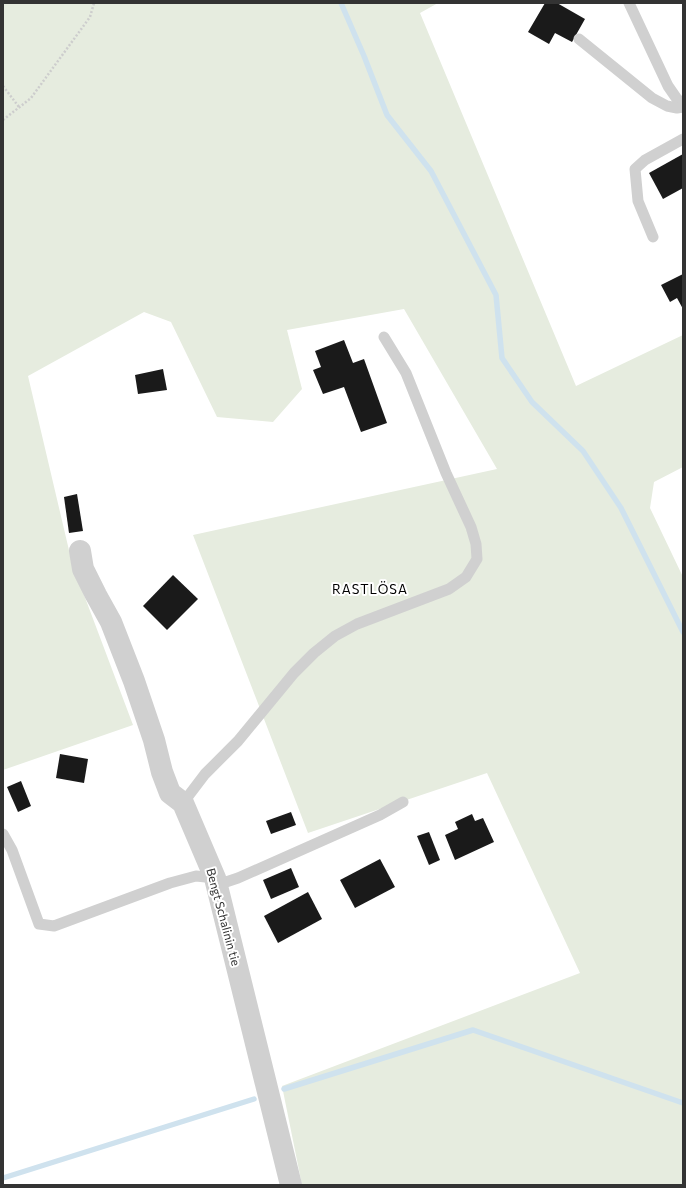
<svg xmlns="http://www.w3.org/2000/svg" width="686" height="1188" font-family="Commissioner,sans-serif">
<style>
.green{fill:#e6ecdf}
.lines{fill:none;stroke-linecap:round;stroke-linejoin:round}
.stream{stroke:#cfe2ee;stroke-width:5.5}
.building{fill:#1a1a1a}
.path{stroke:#cdcdcd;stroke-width:2.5;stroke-dasharray:2 2;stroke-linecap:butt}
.service{stroke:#d0d0d0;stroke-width:11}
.minor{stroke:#d0d0d0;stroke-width:22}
.labels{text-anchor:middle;stroke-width:4;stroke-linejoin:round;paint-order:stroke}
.street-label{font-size:12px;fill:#333;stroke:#fff}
.neighbourhood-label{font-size:13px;letter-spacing:1px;fill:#000;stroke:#fff}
</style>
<rect width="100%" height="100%" fill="#fff"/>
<path class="green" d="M3,3H438L420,13L576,386L683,335V467L654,482L650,508L683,577V1185H302L282,1086L580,973L487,773L308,833L193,535L497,469L404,309L287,330L302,389L273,422L217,417L171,322L144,312L28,376L72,563L133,725L3,770Z"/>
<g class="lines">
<g class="stream">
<path d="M341,3L364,56L387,115L431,171L496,295L502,358L532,402L583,451L621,508L683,632"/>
<path d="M284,1089L473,1030L683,1103"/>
<path d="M3,1178L254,1099"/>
</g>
</g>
<g class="building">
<path d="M545,3H557L585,19L572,42L555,33L549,44L528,32Z"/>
<path d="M683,154V188L663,199L649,173Z"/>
<path d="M683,274V309L677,298L670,302L661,285Z"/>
<path d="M344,340L353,363L364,359L387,423L361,432L344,387L323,394L313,370L321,367L315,351Z"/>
<path d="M163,369L167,390L138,394L135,375Z"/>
<path d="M77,494L83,531L69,533L64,497Z"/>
<path d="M173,575L198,599L167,630L143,606Z"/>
<path d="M60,754L88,759L84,783L56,778Z"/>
<path d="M21,781L31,806L18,812L7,787Z"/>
<path d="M291,812L296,825L271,834L266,821Z"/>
<path d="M472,814L475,821L483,818L494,842L455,860L445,835L458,829L455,822Z"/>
<path d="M429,832L440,860L429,865L417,836Z"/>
<path d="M380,859L395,887L355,908L340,880Z"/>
<path d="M291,868L299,887L271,899L263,880Z"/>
<path d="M308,892L322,919L278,943L264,916Z"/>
</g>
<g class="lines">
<g class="path">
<path d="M3,86L19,107"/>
<path d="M3,120L31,98L90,17L94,3"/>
</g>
<g class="service">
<path d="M629,3L668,86L677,99L683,103"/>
<path d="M579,39L652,98L667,106L677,108L683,107"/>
<path d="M653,237L638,201L635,169L645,160L683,139"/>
<path d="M183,803L205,774L238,741L294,673L314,653L335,636L357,624L449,589L466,577L477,559L476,544L471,527L446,473L406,373L384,337"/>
<path d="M3,834L12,850L39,924L54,926L170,883L196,876L215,878L226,882L238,878L380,815L403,802"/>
</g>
<path class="minor" d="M80,551L83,569L96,595L111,622L134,681L154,740L162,772L170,793L183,803L215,878L291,1185"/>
</g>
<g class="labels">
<g class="street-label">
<text transform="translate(223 917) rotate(75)" y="4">Bengt Schalinin tie</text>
</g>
<g class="neighbourhood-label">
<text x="370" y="594">RASTLÖSA</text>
</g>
</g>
<rect width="686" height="1188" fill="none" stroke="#333333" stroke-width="8"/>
</svg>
